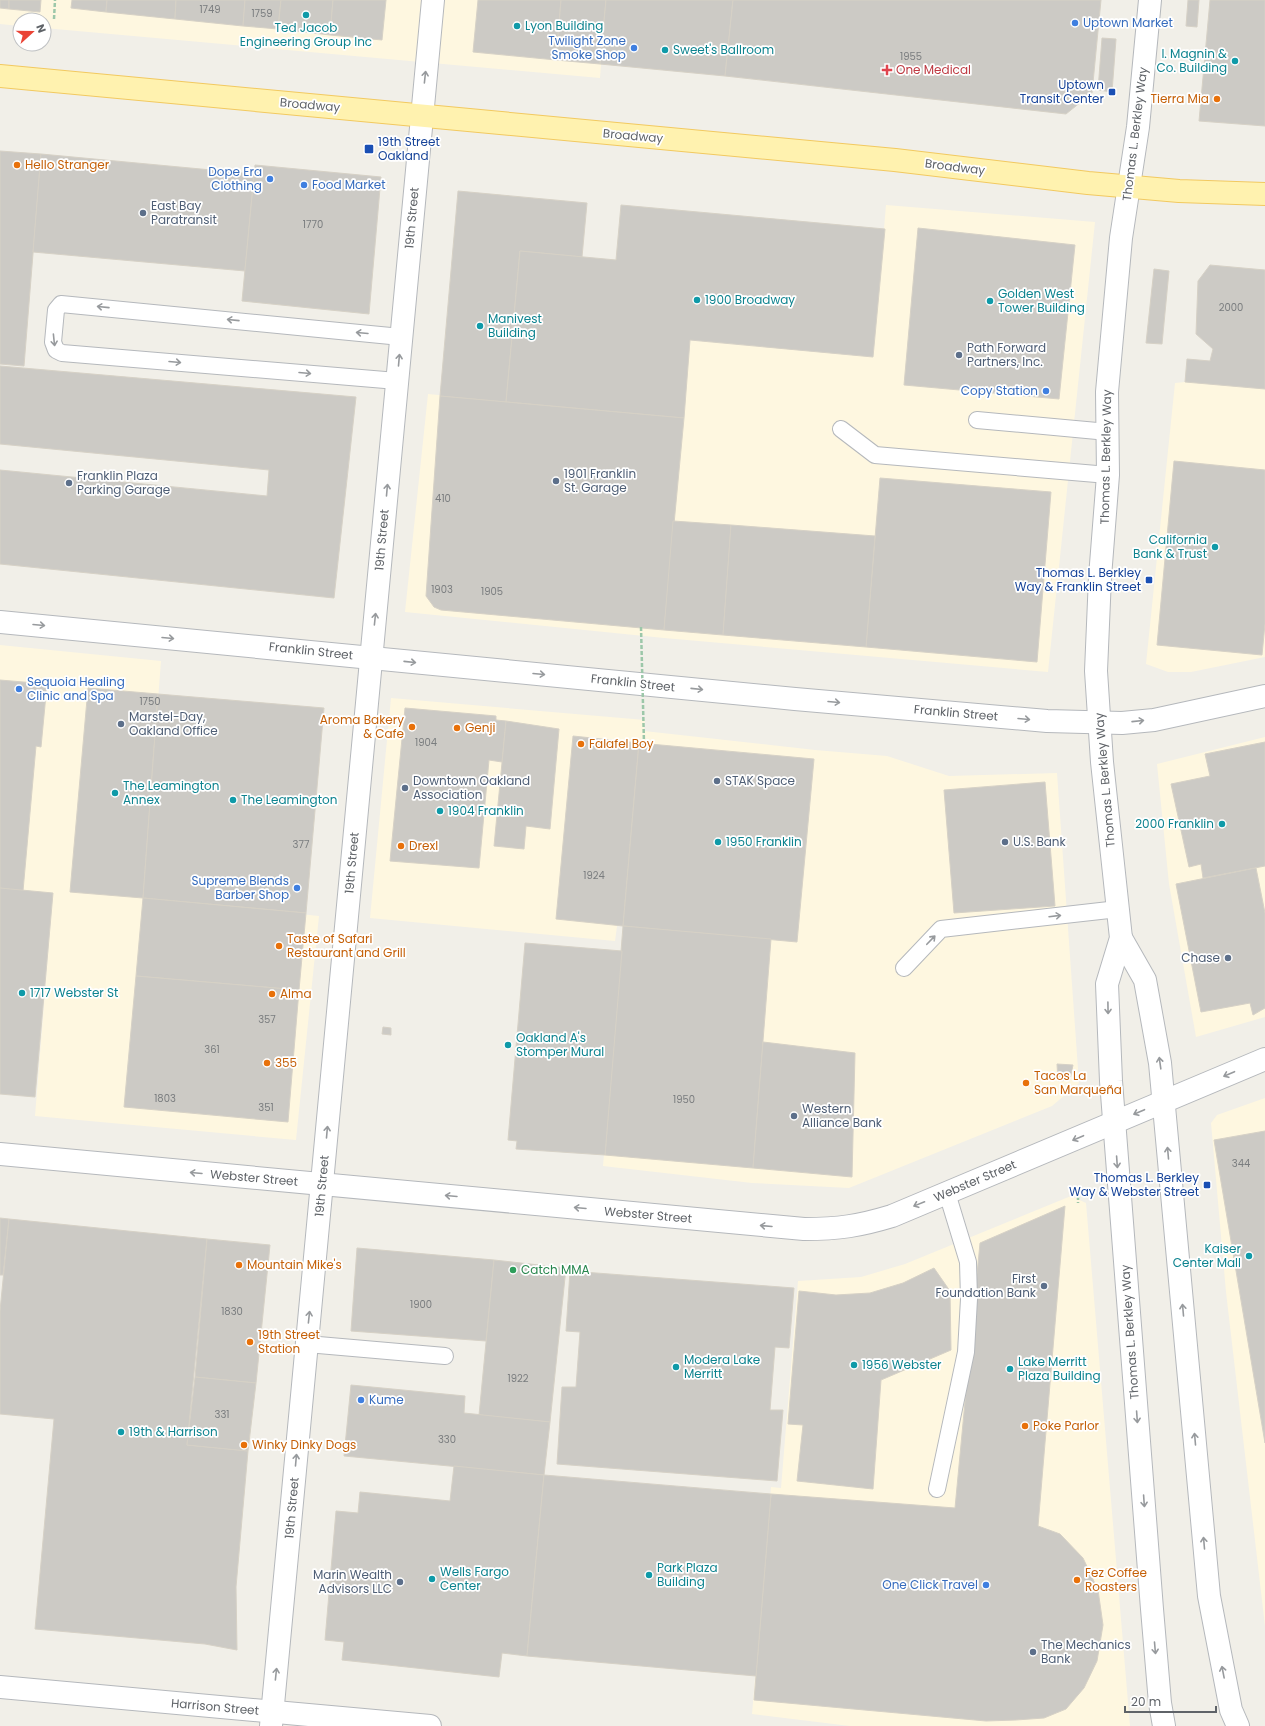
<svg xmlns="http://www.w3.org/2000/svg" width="1265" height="1726" font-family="Poppins,sans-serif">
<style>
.commercial{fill:#fef7e0}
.building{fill:#cccac5;stroke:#d6d1c6}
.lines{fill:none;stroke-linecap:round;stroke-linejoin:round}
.service-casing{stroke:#b5b8bc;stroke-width:18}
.minor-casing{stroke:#b5b8bc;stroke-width:24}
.tertiary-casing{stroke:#b5b8bc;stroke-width:24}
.primary-casing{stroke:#f2c960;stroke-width:24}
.path{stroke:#9cc7a9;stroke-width:2.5;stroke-dasharray:4 2;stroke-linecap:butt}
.service{stroke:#fff;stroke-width:16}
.minor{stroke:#fff;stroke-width:22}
.tertiary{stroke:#fff;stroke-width:22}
.primary{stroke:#fff2af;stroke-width:22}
.path-bridge{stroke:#9cc7a9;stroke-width:2.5;stroke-dasharray:4 2;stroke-linecap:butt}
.oneway{stroke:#979a9d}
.culture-dot{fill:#0f9aa8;stroke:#fff;stroke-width:1.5}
.shop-dot{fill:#3f7fe0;stroke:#fff;stroke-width:1.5}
.health-dot{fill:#e0444e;stroke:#fff;stroke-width:1.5}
.transit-dot{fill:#1a4fb4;stroke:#fff;stroke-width:1.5}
.food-dot{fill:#e8710a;stroke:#fff;stroke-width:1.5}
.service-dot{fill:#5c6f8a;stroke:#fff;stroke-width:1.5}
.leisure-dot{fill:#2e9e5b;stroke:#fff;stroke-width:1.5}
.labels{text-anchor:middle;stroke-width:3.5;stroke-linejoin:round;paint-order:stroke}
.number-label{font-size:10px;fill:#7a7d7f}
.shop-label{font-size:12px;fill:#366cbe;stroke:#fff;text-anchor:end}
.culture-label{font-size:12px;fill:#0d838f;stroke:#fff;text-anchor:start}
.health-label{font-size:12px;fill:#be3a42;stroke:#fff;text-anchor:start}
.transit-label{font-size:12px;fill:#164399;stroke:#fff;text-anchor:end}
.food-label{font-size:12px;fill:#c56008;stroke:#fff;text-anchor:start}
.street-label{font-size:12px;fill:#5f6368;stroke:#fff}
.service-label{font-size:12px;fill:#4e5e75;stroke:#fff;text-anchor:start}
.leisure-label{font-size:12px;fill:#27864d;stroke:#fff;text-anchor:start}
</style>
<rect width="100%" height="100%" fill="#f1efe8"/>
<g class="commercial">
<path d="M0,0H606L600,78L44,28V20H20V26L0,24Z"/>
<path d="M886,205L1095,222L1048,672L664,638L405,612L428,394L684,418L690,340L873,357Z"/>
<path d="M1185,382L1265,389V657L1191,672H1168L1146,664L1175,383Z"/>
<path d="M0,645L161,661L143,898L319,916L296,1140L35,1116L53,893L0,888Z"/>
<path d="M391,698L645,720L644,731L815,750L887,756L949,776L1057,773L1079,1083L1052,1106L849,1188L752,1183L603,1166L633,809L615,941L370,918Z"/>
<path d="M1265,737V1017L1196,1037L1169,884L1157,764Z"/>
<path d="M1265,1098V1626L1226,1292L1211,1123L1217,1115Z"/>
<path d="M1071,1196L1086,1203L1130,1726H850L752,1714L771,1487L781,1488L798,1281L861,1277L905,1264Z"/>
</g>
<g class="building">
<path d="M0,0H9V9L0,8Z"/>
<path d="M9,0H41L40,12L9,9Z"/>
<path d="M72,0H107L106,12L71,8Z"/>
<path d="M107,0H176L175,19L106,12Z"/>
<path d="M176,0H245L243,26L175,19Z"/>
<path d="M245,0H281L278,29L243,26Z"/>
<path d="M281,0H333L330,35L278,29Z"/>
<path d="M333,0H386L382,40L330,35Z"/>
<path d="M478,0H561L556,60L473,52Z"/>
<path d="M561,0H606L600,64L556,60Z"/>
<path d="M606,0H733L725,76L600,64Z"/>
<path d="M733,0H1101L1092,93L1066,114L725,76Z"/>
<path d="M1188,0H1199L1197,27L1186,26Z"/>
<path d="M1210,0H1265V126L1199,121Z"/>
<path d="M1102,38L1116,39L1112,92L1098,90Z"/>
<path d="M0,151L41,154L24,366L0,364Z"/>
<path d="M41,154L254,174L245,271L33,252Z"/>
<path d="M255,165L381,177L369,314L242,301Z"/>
<path d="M458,191L587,203L582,257L520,251L506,402L440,396Z"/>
<path d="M621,205L885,229L873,357L690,340L684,418L506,402L520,251L616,260Z"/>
<path d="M918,228L1075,245L1059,399L904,385Z"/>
<path d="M1210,265L1265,270V389L1185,382L1187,359L1210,361L1213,349L1196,334L1198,281Z"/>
<path d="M1154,269L1169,271L1162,344L1146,343Z"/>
<path d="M0,366L356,397L334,598L0,564V470L267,496L269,470L0,444Z"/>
<path d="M440,396L684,418L664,630L441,610L434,607L426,596Z"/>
<path d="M1174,461L1265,470V624L1262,655L1157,645Z"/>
<path d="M880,478L1051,492L1037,662L866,647Z"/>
<path d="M673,521L731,525L723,635L664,630Z"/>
<path d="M731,525L875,536L866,647L723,635Z"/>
<path d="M0,680L47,684L41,747L36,746L23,891L0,888Z"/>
<path d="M88,688L158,694L143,898L70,892Z"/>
<path d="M158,694L324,708L306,913L143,898Z"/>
<path d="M405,708L496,716V720L506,721L502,762L489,760L479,868L390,861Z"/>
<path d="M506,721L559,729L550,829L526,826L524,849L494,846Z"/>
<path d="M573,736L639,743L623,926L556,919Z"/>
<path d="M1265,742V866L1203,878L1201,864L1189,867L1171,784L1210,776L1205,754Z"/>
<path d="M639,743L814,759L797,942L623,926Z"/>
<path d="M1045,782L1055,906L954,913L944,790Z"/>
<path d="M1256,868L1265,913V1008L1253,1015L1250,1003L1201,1012L1176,884Z"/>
<path d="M0,888L53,893L35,1097L0,1094Z"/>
<path d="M143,898L306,913L299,990L136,976Z"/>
<path d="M623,926L771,939L753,1168L605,1155Z"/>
<path d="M525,943L622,951L605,1155L516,1149L517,1141L508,1140Z"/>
<path d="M136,976L299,990L288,1122L124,1107Z"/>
<path d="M383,1027L391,1028V1035L382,1034Z"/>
<path d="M763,1042L855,1053L852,1177L753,1168Z"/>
<path d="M1057,1064L1073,1065L1070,1080L1058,1081Z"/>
<path d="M1265,1131V1443L1214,1140Z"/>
<path d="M1065,1206L1038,1526L1060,1534L1083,1558L1098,1590L1103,1625L1097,1661L1084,1688L1066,1709L1044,1718L1016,1720L986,1721L754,1700L771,1494L955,1508L980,1243Z"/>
<path d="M0,1218L9,1219L3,1275H0Z"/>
<path d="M9,1219L207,1239L187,1445L248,1451L236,1587L237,1650L205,1644L35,1629L54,1419L0,1414V1311Z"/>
<path d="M207,1239L270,1245L256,1383L195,1377Z"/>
<path d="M357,1248L494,1260L486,1341L351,1331Z"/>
<path d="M494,1260L566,1268L550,1422L479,1415Z"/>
<path d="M934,1268L950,1291L951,1350L881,1380L873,1489L797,1481L803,1425L788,1424L799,1291L836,1295L870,1293L903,1283Z"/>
<path d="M570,1271L794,1288L789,1348L775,1347L770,1410H783L777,1481L557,1464L562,1387H576L580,1332L566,1331Z"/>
<path d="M195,1377L256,1383L248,1451L187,1445Z"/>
<path d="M351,1385L465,1396L464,1413L550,1422L544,1475L344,1456Z"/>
<path d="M454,1466L544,1475L527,1656L502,1653L499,1677L342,1660L344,1642L325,1640L336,1511L358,1513L360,1492L450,1501Z"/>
<path d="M544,1475L771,1494L756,1676L527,1656Z"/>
</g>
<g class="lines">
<g class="service-casing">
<g id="service">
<path d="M397,381L62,353L56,350L53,342L56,310L61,304L401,337"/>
<path d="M977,420L1108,432"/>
<path d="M841,429L875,455L1108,475"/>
<path d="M904,968L941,929L1118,909"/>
<path d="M307,1344L445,1356"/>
<path d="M937,1489L966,1352L969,1299L968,1262L947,1193"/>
</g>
</g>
<g class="minor-casing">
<g id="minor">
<path d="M0,622L795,699L1047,721L1122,723L1154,720L1265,696"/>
<path d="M0,1154L804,1229C839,1229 859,1226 892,1216L1265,1059"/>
<path d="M271,1726L433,0"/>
</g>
</g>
<g class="tertiary-casing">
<g id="tertiary">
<path d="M1150,0L1138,127L1121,238L1107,392L1108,475L1100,577L1096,671L1102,762L1121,938L1107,984L1111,1081L1152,1609L1160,1703L1164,1726"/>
<path d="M1121,938L1145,980L1160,1063L1209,1596L1231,1710L1238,1726"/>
<path d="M0,1687L430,1726"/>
</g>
</g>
<g class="primary-casing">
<path id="primary" d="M0,76L895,160L1088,183L1179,191L1265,194"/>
</g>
<g class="path">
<path d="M54,19L55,0"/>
<path d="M1078,1196V1203"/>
</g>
<use href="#service" class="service"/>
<use href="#minor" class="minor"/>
<use href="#tertiary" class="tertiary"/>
<use href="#primary" class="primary"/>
<path class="path-bridge" d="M641,627L644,743"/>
</g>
<defs><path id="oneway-shaft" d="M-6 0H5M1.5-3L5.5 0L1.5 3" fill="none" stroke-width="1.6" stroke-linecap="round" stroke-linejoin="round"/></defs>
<g class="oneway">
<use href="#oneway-shaft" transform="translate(425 77) rotate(-84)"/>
<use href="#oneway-shaft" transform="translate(103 307) rotate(-174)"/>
<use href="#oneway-shaft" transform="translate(233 320) rotate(-174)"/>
<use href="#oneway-shaft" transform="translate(362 333) rotate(-175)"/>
<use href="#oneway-shaft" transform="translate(54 340) rotate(84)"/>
<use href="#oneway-shaft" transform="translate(399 360) rotate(-85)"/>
<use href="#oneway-shaft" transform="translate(175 362) rotate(5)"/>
<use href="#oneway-shaft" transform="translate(305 373) rotate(5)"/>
<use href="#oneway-shaft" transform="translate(387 490) rotate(-85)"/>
<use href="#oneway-shaft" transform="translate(375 619) rotate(-84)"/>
<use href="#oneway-shaft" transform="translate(39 625) rotate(5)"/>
<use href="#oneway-shaft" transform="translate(168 638) rotate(5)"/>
<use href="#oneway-shaft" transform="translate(410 662) rotate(6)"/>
<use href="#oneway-shaft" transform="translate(539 674) rotate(5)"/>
<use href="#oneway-shaft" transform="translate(697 689) rotate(6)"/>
<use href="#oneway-shaft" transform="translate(834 702) rotate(5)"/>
<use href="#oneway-shaft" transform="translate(1024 719) rotate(5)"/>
<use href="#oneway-shaft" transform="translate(1138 721) rotate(-6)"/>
<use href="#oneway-shaft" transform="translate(1055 916) rotate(-7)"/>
<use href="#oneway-shaft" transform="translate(931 940) rotate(-46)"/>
<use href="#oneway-shaft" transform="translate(1108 1008) rotate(89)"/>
<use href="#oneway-shaft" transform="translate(1160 1063) rotate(-98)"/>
<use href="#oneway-shaft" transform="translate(1229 1074) rotate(157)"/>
<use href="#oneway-shaft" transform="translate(1139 1112) rotate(157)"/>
<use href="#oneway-shaft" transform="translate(327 1132) rotate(-85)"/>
<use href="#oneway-shaft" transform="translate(1078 1138) rotate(157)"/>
<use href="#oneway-shaft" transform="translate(1168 1153) rotate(-95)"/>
<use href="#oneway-shaft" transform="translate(1117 1162) rotate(86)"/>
<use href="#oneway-shaft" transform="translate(196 1173) rotate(-175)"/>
<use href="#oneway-shaft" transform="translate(451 1196) rotate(-175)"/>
<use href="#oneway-shaft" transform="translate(919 1204) rotate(158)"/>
<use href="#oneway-shaft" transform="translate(580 1208) rotate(-175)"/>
<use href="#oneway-shaft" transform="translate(766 1226) rotate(-175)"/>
<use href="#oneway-shaft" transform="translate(1183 1310) rotate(-95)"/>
<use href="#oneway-shaft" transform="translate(309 1317) rotate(-84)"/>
<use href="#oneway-shaft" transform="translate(1137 1417) rotate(86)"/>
<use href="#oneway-shaft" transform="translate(1195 1439) rotate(-95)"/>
<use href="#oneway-shaft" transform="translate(296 1460) rotate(-85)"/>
<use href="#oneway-shaft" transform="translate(1144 1501) rotate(86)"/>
<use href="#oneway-shaft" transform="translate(1204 1543) rotate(-95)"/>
<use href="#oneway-shaft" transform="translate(1155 1648) rotate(85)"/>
<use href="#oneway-shaft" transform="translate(1223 1672) rotate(-101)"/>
<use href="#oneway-shaft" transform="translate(276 1674) rotate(-84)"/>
</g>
<g class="culture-dot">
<circle cx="306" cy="15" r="4"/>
<circle cx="517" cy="26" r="4"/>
<circle cx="665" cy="50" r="4"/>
<circle cx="1235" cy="61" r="4"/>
<circle cx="697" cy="300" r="4"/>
<circle cx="990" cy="301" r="4"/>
<circle cx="480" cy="326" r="4"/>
<circle cx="1215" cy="547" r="4"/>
<circle cx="115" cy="793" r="4"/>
<circle cx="233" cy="800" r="4"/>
<circle cx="440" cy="811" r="4"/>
<circle cx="1222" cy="824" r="4"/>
<circle cx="718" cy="842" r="4"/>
<circle cx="22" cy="993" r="4"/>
<circle cx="508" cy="1045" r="4"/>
<circle cx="1249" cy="1256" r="4"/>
<circle cx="854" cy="1365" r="4"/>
<circle cx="676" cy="1367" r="4"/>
<circle cx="1010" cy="1369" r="4"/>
<circle cx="121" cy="1432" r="4"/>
<circle cx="649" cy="1575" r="4"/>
<circle cx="432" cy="1579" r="4"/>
</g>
<g class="shop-dot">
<circle cx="1075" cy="23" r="4"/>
<circle cx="634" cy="48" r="4"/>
<circle cx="270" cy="179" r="4"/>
<circle cx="304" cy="185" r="4"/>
<circle cx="1046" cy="391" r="4"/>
<circle cx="19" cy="689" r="4"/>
<circle cx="297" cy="888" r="4"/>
<circle cx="361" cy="1400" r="4"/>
<circle cx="986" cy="1585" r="4"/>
</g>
<path class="health-dot" d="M885 64h4v4h4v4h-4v4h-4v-4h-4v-4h4z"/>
<g class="transit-dot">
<rect x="1108" y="88" width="8" height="8" rx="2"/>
<rect x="364" y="144" width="10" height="10" rx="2"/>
<rect x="1145" y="576" width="8" height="8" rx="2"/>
<rect x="1203" y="1181" width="8" height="8" rx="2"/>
</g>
<g class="food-dot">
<circle cx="1217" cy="99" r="4"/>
<circle cx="17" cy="165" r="4"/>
<circle cx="412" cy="727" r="4"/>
<circle cx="457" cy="728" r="4"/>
<circle cx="581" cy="744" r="4"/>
<circle cx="401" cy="846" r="4"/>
<circle cx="279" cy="946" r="4"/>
<circle cx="272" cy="994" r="4"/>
<circle cx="267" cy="1063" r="4"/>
<circle cx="1026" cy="1083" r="4"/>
<circle cx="239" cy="1265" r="4"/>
<circle cx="250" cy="1342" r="4"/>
<circle cx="1025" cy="1426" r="4"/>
<circle cx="244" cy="1445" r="4"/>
<circle cx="1077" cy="1580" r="4"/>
</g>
<g class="service-dot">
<circle cx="143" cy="213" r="4"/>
<circle cx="959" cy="355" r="4"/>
<circle cx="556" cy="481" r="4"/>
<circle cx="69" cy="483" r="4"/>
<circle cx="121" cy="724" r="4"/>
<circle cx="717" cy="781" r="4"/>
<circle cx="405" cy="788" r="4"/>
<circle cx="1005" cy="842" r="4"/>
<circle cx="1228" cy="958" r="4"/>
<circle cx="794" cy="1116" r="4"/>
<circle cx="1044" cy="1286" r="4"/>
<circle cx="400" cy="1582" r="4"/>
<circle cx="1033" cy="1652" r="4"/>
</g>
<circle class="leisure-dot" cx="513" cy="1270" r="4"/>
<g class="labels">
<g class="number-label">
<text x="210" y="13">1749</text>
<text x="262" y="17">1759</text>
<text x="911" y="60">1955</text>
<text x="313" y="228">1770</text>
<text x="1231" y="311">2000</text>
<text x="443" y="502">410</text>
<text x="442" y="593">1903</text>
<text x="492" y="595">1905</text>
<text x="150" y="705">1750</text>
<text x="426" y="746">1904</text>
<text x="301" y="848">377</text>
<text x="594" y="879">1924</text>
<text x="267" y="1023">357</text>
<text x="212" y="1053">361</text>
<text x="165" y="1102">1803</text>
<text x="684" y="1103">1950</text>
<text x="266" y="1111">351</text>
<text x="1241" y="1167">344</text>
<text x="421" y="1308">1900</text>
<text x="232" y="1315">1830</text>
<text x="518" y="1382">1922</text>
<text x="222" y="1418">331</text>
<text x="447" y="1443">330</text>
</g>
<g class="shop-label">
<text x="1083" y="27" text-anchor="start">Uptown Market</text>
<text x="626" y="45">Twilight Zone<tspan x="626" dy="14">Smoke Shop</tspan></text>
<text x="262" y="176">Dope Era<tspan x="262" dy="14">Clothing</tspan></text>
<text x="312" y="189" text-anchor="start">Food Market</text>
<text x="1038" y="395">Copy Station</text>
<text x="27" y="686" text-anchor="start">Sequoia Healing<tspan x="27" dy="14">Clinic and Spa</tspan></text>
<text x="289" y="885">Supreme Blends<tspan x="289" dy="14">Barber Shop</tspan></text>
<text x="369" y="1404" text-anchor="start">Kume</text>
<text x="978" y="1589">One Click Travel</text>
</g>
<g class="culture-label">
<text x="525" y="30">Lyon Building</text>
<text x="306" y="32" text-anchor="middle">Ted Jacob<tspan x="306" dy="14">Engineering Group Inc</tspan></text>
<text x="673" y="54">Sweet's Ballroom</text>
<text x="1227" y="58" text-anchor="end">I. Magnin &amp;<tspan x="1227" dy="14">Co. Building</tspan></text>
<text x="998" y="298">Golden West<tspan x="998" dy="14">Tower Building</tspan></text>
<text x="705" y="304">1900 Broadway</text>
<text x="488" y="323">Manivest<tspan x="488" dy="14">Building</tspan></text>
<text x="1207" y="544" text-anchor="end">California<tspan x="1207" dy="14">Bank &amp; Trust</tspan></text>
<text x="123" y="790">The Leamington<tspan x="123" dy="14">Annex</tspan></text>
<text x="241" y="804">The Leamington</text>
<text x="448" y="815">1904 Franklin</text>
<text x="1214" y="828" text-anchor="end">2000 Franklin</text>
<text x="726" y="846">1950 Franklin</text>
<text x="30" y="997">1717 Webster St</text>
<text x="516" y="1042">Oakland A's<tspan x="516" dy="14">Stomper Mural</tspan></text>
<text x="1241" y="1253" text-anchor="end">Kaiser<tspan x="1241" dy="14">Center Mall</tspan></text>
<text x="684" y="1364">Modera Lake<tspan x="684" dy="14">Merritt</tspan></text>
<text x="1018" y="1366">Lake Merritt<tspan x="1018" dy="14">Plaza Building</tspan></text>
<text x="862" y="1369">1956 Webster</text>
<text x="129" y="1436">19th &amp; Harrison</text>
<text x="657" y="1572">Park Plaza<tspan x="657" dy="14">Building</tspan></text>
<text x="440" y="1576">Wells Fargo<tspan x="440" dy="14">Center</tspan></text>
</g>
<g class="health-label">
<text x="896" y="74">One Medical</text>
</g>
<g class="transit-label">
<text x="1104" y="89">Uptown<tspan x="1104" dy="14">Transit Center</tspan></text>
<text x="378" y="146" text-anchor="start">19th Street<tspan x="378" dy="14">Oakland</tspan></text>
<text x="1141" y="577">Thomas L. Berkley<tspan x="1141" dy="14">Way &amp; Franklin Street</tspan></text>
<text x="1199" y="1182">Thomas L. Berkley<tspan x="1199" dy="14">Way &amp; Webster Street</tspan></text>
</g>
<g class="food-label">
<text x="1209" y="103" text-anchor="end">Tierra Mia</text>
<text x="25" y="169">Hello Stranger</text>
<text x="404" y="724" text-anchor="end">Aroma Bakery<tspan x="404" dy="14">&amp; Cafe</tspan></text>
<text x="465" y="732">Genji</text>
<text x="589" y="748">Falafel Boy</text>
<text x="409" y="850">Drexl</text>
<text x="287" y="943">Taste of Safari<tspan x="287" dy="14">Restaurant and Grill</tspan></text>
<text x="280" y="998">Alma</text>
<text x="275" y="1067">355</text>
<text x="1034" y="1080">Tacos La<tspan x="1034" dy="14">San Marqueña</tspan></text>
<text x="247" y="1269">Mountain Mike's</text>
<text x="258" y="1339">19th Street<tspan x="258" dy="14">Station</tspan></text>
<text x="1033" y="1430">Poke Parlor</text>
<text x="252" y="1449">Winky Dinky Dogs</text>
<text x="1085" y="1577">Fez Coffee<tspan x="1085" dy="14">Roasters</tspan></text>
</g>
<g class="street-label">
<text transform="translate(310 105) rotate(5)" y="4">Broadway</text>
<text transform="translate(1135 134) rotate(-83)" y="4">Thomas L. Berkley Way</text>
<text transform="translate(633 136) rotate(5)" y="4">Broadway</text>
<text transform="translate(955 167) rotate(7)" y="4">Broadway</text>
<text transform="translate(412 218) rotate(-85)" y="4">19th Street</text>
<text transform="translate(1106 457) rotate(-89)" y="4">Thomas L. Berkley Way</text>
<text transform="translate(382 540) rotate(-85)" y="4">19th Street</text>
<text transform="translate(311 651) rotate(6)" y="4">Franklin Street</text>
<text transform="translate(633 683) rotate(6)" y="4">Franklin Street</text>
<text transform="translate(956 713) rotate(5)" y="4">Franklin Street</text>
<text transform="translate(1105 780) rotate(-95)" y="4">Thomas L. Berkley Way</text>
<text transform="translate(352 863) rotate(-85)" y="4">19th Street</text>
<text transform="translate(254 1178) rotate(5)" y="4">Webster Street</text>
<text transform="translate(975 1181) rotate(-23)" y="4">Webster Street</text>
<text transform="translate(322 1186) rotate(-85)" y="4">19th Street</text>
<text transform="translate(648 1215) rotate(5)" y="4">Webster Street</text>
<text transform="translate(1130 1332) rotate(-94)" y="4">Thomas L. Berkley Way</text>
<text transform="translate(292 1508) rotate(-85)" y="4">19th Street</text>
<text transform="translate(215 1707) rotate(5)" y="4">Harrison Street</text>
</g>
<g class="service-label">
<text x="151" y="210">East Bay<tspan x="151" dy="14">Paratransit</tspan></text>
<text x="967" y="352">Path Forward<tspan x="967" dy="14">Partners, Inc.</tspan></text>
<text x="564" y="478">1901 Franklin<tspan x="564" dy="14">St. Garage</tspan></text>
<text x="77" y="480">Franklin Plaza<tspan x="77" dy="14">Parking Garage</tspan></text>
<text x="129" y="721">Marstel-Day,<tspan x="129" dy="14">Oakland Office</tspan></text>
<text x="413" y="785">Downtown Oakland<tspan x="413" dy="14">Association</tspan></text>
<text x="725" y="785">STAK Space</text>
<text x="1013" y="846">U.S. Bank</text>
<text x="1220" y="962" text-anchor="end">Chase</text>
<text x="802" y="1113">Western<tspan x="802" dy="14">Alliance Bank</tspan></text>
<text x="1036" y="1283" text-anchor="end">First<tspan x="1036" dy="14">Foundation Bank</tspan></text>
<text x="392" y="1579" text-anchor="end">Marin Wealth<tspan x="392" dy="14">Advisors LLC</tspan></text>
<text x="1041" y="1649">The Mechanics<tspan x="1041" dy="14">Bank</tspan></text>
</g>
<g class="leisure-label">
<text x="521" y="1274">Catch MMA</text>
</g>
</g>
<g transform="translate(32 32) rotate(69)"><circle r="19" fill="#ffffff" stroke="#bfc1c3"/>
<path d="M0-3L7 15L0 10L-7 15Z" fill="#ea4335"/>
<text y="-6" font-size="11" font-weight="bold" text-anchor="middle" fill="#5f6368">N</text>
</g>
<path d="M1125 1706v6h91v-6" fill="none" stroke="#5f6368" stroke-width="2"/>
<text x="1131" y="1706" font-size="12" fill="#5f6368" stroke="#ffffff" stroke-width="3" paint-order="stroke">20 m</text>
</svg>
